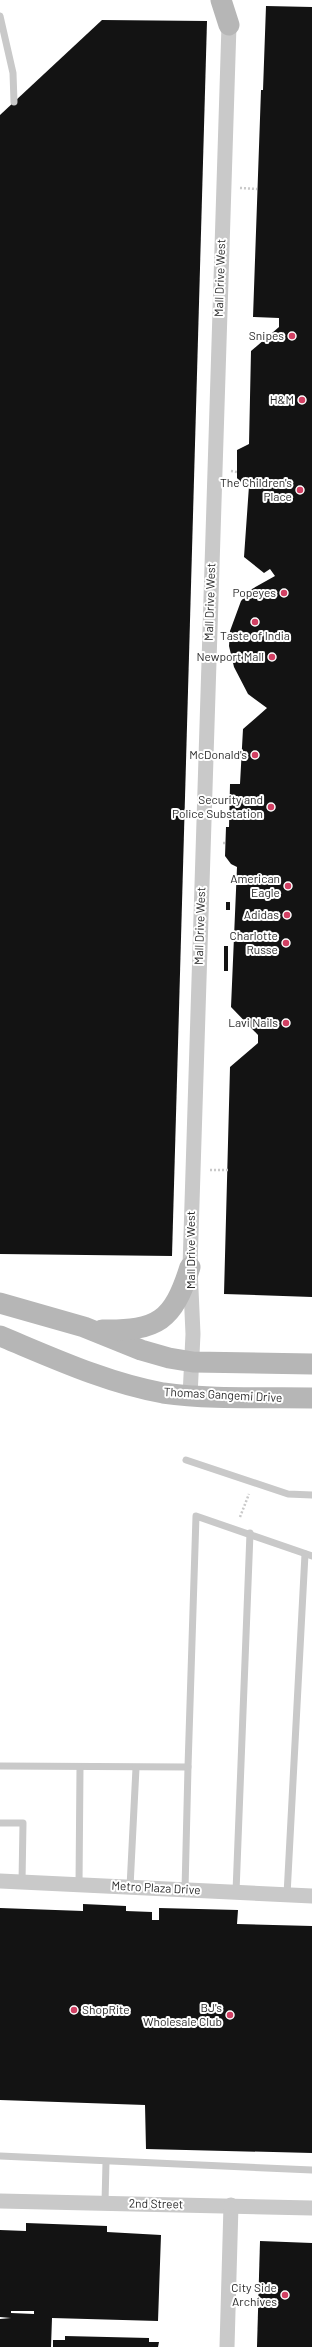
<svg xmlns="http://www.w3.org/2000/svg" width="312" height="2347" font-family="Barlow,sans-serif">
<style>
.building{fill:#131313;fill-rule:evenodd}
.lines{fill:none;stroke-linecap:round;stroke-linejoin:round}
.path{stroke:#c9c9c9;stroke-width:2.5;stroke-dasharray:2 2;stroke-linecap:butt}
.lane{stroke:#c9c9c9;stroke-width:7}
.street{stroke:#c9c9c9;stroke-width:15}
.secondary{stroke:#b6b6b6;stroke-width:21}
.poi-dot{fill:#d14063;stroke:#fff;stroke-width:1.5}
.labels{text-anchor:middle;stroke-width:4;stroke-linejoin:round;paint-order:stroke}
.street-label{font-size:12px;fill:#2c2c2c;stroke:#fff}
.poi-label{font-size:12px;fill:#2c2c2c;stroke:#fff;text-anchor:end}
</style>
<rect width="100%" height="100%" fill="#fff"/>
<g class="building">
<path d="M266,6L312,7V1297L224,1294L230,1067L258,1043V1035L231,1007L237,867L231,864L225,856L226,827H229L230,784H240L243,729L267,708L248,694L234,667L229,646L230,631L241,601L252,589L275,576L270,569L264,573L244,557L249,486L243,485L237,478V450L249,444L251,351L279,327V318L253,317L261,90H263Z"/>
<path d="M102,20L207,21L172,1256L0,1254V115Z"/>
<rect x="226" y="902" width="4" height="8"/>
<rect x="224" y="946" width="4" height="25"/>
<path d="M83,1904L126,1906V1911L152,1912V1920H159V1908L238,1910L237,1924L312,1926V2153L146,2149L145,2105L0,2100V1908L83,1911Z"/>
<path d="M26,2223L107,2226V2232L161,2235L158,2321L52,2318L51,2347H0V2319L11,2318L0,2317V2230L26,2231ZM11,2311H34V2314L11,2313Z"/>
<path d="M260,2241L312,2243V2347H257Z"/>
<path d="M65,2336L149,2338V2342H159L158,2347H53V2340H65Z"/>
</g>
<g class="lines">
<g class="path">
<path d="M240,188L257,189"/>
<path d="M231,471L237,472"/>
<path d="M223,843H225"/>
<path d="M210,1170H228"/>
<path d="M240,1517L249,1494"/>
</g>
<g class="lane">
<path d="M0,16L13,73L14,102"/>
<path d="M186,1460L288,1494L312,1495"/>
<path d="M0,1766L188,1767L196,1516L312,1556"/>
<path d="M0,1823H23L22,1882"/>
<path d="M79,1885L80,1768"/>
<path d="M130,1887L136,1768"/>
<path d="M185,1890L188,1767"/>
<path d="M236,1892L250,1533"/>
<path d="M287,1895L305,1554"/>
<path d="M0,2156L312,2170"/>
<path d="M105,2203L106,2162"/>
</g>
<g class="street">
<path d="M190,1396L193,1334L190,1267L229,25"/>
<path d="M0,1881L312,1896"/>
<path d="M0,2201L312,2208"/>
<path d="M227,2347L231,2205"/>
</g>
<g class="secondary">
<path d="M221,0L229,25"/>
<path d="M0,1303L84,1327L141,1350L169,1358L193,1362L312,1364"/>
<path d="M102,1330C158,1331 173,1321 190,1267"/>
<path d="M0,1336C53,1358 107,1383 163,1393C212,1400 263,1397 312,1398"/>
</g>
</g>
<g class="poi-dot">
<circle cx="292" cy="336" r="4"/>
<circle cx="302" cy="400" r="4"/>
<circle cx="300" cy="490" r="4"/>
<circle cx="284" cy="593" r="4"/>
<circle cx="255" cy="622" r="4"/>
<circle cx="272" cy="657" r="4"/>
<circle cx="255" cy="755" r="4"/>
<circle cx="271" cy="807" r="4"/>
<circle cx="288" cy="886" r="4"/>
<circle cx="287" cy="915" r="4"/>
<circle cx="286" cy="943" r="4"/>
<circle cx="286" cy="1023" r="4"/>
<circle cx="74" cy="2010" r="4"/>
<circle cx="230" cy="2015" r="4"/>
<circle cx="285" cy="2295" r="4"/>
</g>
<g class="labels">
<g class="street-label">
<text transform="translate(220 278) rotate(-88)" y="4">Mall Drive West</text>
<text transform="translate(210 602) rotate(-88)" y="4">Mall Drive West</text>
<text transform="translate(200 926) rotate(-88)" y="4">Mall Drive West</text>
<text transform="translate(191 1250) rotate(-90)" y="4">Mall Drive West</text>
<text transform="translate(223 1395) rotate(3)" y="4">Thomas Gangemi Drive</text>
<text transform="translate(156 1888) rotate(3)" y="4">Metro Plaza Drive</text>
<text transform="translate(156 2204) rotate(1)" y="4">2nd Street</text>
</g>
<g class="poi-label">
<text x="284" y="340">Snipes</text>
<text x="294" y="404">H&amp;M</text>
<text x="292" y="487">The Children's<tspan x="292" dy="14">Place</tspan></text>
<text x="276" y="597">Popeyes</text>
<text x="255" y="640" text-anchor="middle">Taste of India</text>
<text x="264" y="661">Newport Mall</text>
<text x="247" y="759">McDonald's</text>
<text x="263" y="804">Security and<tspan x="263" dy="14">Police Substation</tspan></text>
<text x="280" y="883">American<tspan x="280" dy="14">Eagle</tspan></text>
<text x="279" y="919">Adidas</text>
<text x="278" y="940">Charlotte<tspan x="278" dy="14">Russe</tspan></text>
<text x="278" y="1027">Lavi Nails</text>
<text x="222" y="2012">BJ's<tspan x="222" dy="14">Wholesale Club</tspan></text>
<text x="82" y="2014" text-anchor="start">ShopRite</text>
<text x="277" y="2292">City Side<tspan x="277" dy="14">Archives</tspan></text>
</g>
</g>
</svg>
